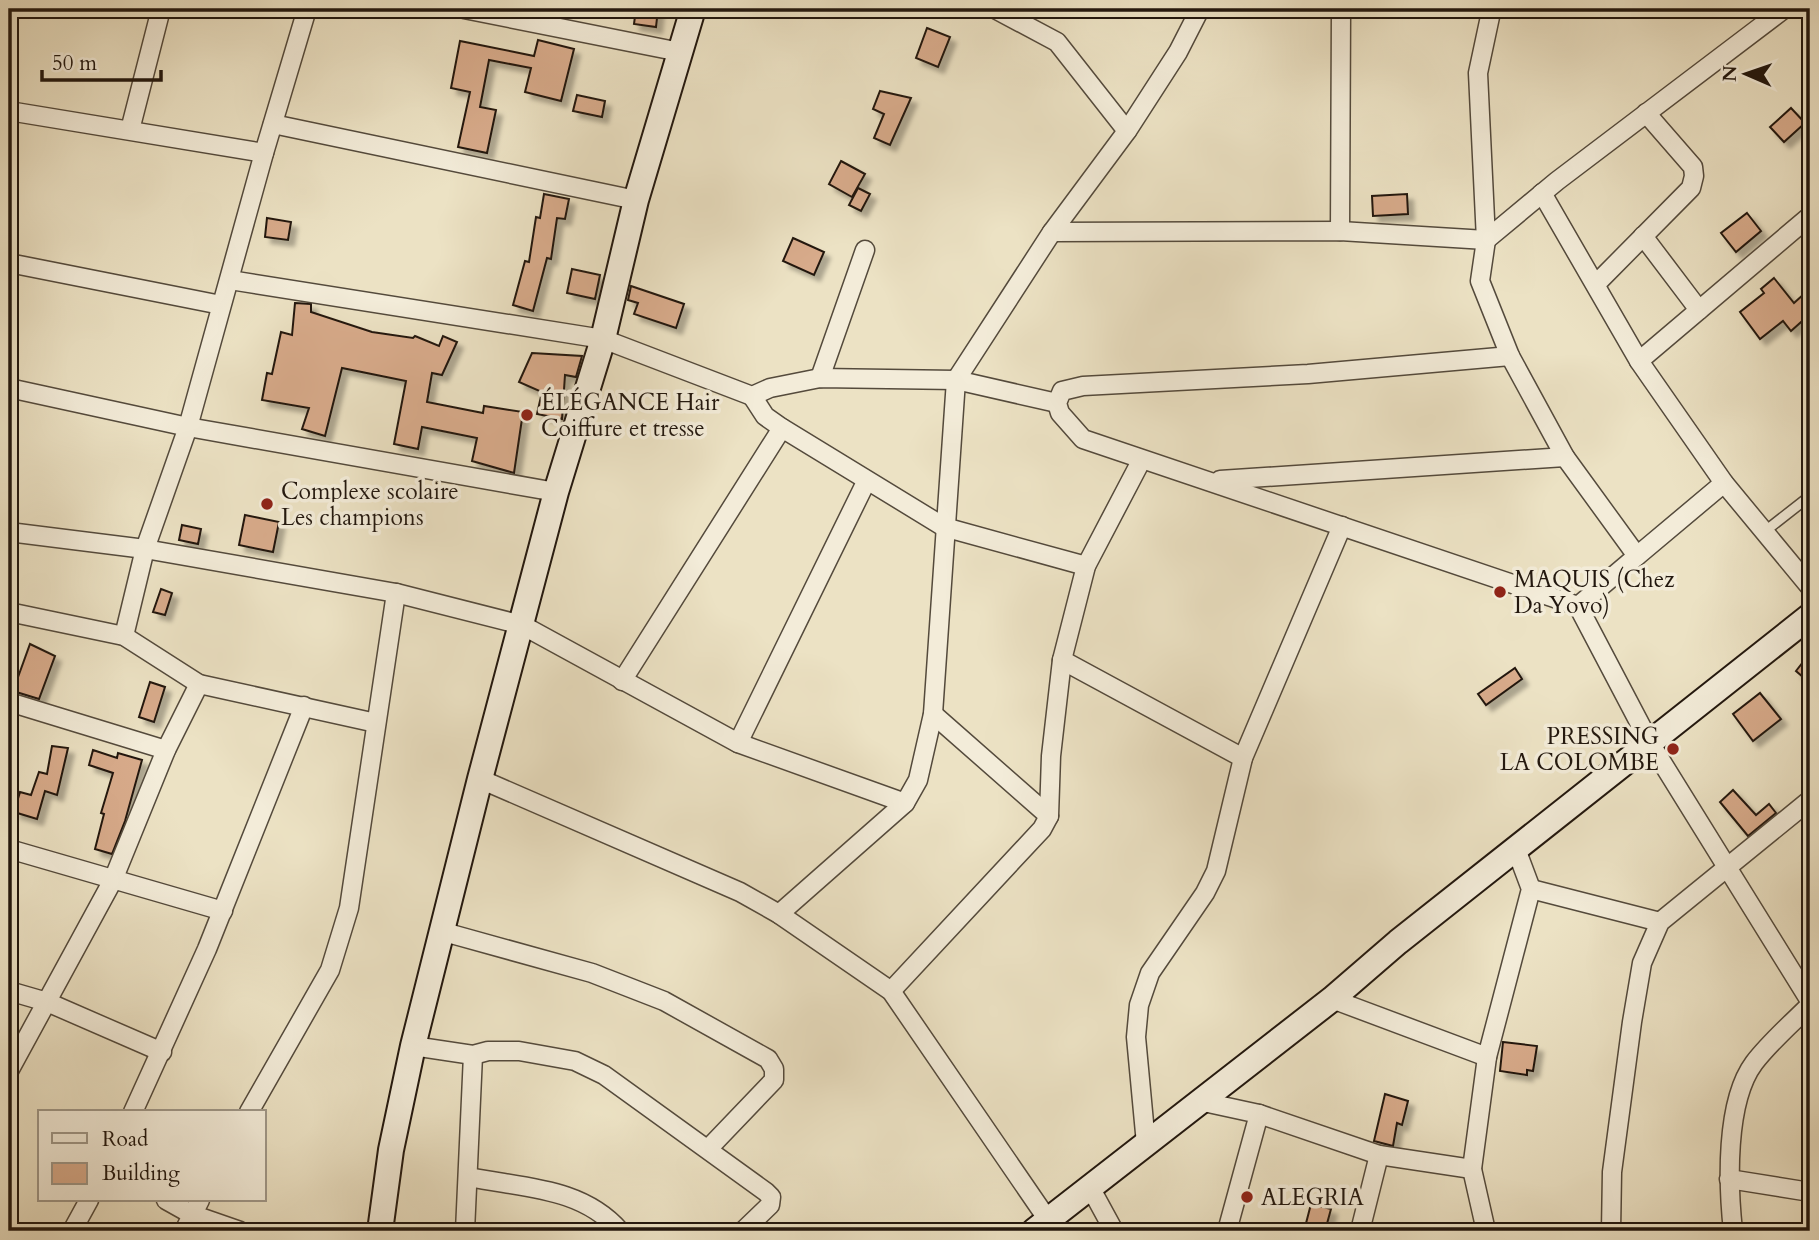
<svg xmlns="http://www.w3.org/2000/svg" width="1819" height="1240" font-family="Cardo,serif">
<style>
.building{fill:#d8ab8b;stroke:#22170e;stroke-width:2;filter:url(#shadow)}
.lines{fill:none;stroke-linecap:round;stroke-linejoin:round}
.service-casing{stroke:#544a3c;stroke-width:12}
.minor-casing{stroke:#544a3c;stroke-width:21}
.secondary-casing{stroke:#22170e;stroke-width:28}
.service{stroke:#f3ecd9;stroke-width:9}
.minor{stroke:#f3ecd9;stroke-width:18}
.secondary{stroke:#f3ecd9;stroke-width:24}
.poi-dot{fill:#8f2418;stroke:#f3ecd9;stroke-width:2.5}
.labels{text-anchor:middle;stroke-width:7;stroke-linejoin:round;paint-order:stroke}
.poi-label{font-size:23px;fill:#22170e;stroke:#f3ecd9;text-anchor:start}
</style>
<defs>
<filter id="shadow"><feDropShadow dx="6" dy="6" stdDeviation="2" flood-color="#0004"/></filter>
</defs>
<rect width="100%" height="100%" fill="#ece2c4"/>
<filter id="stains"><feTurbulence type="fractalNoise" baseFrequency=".00286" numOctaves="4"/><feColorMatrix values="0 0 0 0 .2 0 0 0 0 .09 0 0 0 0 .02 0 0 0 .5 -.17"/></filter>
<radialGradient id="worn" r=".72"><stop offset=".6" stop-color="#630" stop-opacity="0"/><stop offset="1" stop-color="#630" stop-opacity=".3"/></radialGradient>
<g class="building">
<path d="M636,9H658L656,27L634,24Z"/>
<path d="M927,28L950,37L938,67L916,58Z"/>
<path d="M538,40L574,49L561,101L525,92L531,68L489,60L480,107L496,110L487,153L458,147L470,92L451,88L460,41L534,56Z"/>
<path d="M880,91L911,98L890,145L874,138L884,114L873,109Z"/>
<path d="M577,95L605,101L602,117L573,111Z"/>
<path d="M1791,108L1805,123L1784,142L1770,127Z"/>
<path d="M841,161L865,174L852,197L829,184Z"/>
<path d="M858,188L870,194L861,211L849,205Z"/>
<path d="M544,194L569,199L565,219L557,218L551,259L547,258L533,311L513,305L525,261L529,262L536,217L540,218Z"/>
<path d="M1407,194L1408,214L1373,216L1372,196Z"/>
<path d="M1747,213L1761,231L1736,252L1721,233Z"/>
<path d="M267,218L291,222L288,240L265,237Z"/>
<path d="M793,238L824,252L814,275L783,261Z"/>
<path d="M572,269L600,275L595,299L567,293Z"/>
<path d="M1774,278L1794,303L1805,293L1810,300V314L1791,331L1783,321L1760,339L1740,312L1764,293L1761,289Z"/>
<path d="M631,286L684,304L676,328L634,314L638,303L628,300Z"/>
<path d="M295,303L311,304V312L372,332L413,338L415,336L439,346L443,336L457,342L442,375L432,373L427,402L483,413L484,406L523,412L514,473L472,461L477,438L422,427L418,449L394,444L406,381L342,368L325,436L302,429L309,408L262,400L267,373L272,374L281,332L292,335Z"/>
<path d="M532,353L582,356L576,377L565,375L562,419L537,414L542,392L519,382Z"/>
<path d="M245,515L279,522L273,552L239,545Z"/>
<path d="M182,525L201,529L198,544L179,540Z"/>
<path d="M161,589L172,593L165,615L153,612Z"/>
<path d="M30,644L55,656L39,699L13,691Z"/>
<path d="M1810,653V683L1796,671Z"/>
<path d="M1515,668L1522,679L1486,705L1478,694Z"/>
<path d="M150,682L165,687L154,722L139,717Z"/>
<path d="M1760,693L1781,719L1753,741L1733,714Z"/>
<path d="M52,746L68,748L57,795L45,791L37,819L14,812L20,792L31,795L39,772L47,774Z"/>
<path d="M93,750L117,758L118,753L142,760L125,821L112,854L95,849L104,814L101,813L113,773L89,765Z"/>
<path d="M1733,790L1756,815L1769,804L1776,813L1748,836L1720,802Z"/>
<path d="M1503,1042L1537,1046L1533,1071L1527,1070V1075L1500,1071Z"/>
<path d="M1385,1094L1408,1101L1402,1125L1397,1123L1393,1146L1374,1141Z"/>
<path d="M1311,1204L1331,1209L1325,1231H1304Z"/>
</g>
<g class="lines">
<g class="service-casing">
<path id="service" d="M1764,532L1810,496"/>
</g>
<g class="minor-casing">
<g id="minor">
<path d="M464,9L680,52"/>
<path d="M995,9L1057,42L1127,131"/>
<path d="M1488,9L1491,12L1478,73L1486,240L1480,281L1510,356L1565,457L1637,556L1578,606"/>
<path d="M9,111L264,153"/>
<path d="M273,124L636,200"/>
<path d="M130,130L161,9"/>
<path d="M1542,193L1639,361L1724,483L1810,587"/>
<path d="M1340,231L1341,9"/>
<path d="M1052,232L1340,231L1486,240L1557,181L1784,9"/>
<path d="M1643,236L1699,310"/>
<path d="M9,263L221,305"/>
<path d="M230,280L603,339L752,396L770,388L820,378L956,380L1057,403"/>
<path d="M1596,284L1691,188L1694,176L1693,167L1646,113"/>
<path d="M1510,356L1308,374L1083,386L1062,391L1057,403L1060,413L1083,439L1578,606L1650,743L1810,1001"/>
<path d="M1639,361L1810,216"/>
<path d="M820,378L865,250"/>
<path d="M9,388L188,427L556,492"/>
<path d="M752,396L765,416L782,428L944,527L1086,566"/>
<path d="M1220,480L1565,457"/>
<path d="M9,532L145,549L396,593L522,625L738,743L905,803"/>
<path d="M1637,556L1724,483"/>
<path d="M9,612L124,636L199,684L376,723"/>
<path d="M124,636L145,549L188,427L264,153L307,9"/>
<path d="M1062,660L1243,758"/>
<path d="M622,681L782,428"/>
<path d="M9,702L166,750"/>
<path d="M933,714L1049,816"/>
<path d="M738,743L866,482"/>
<path d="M480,779L740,892L779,914L891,991L1048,1220"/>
<path d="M9,849L223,911"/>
<path d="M1531,889L1660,922"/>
<path d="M779,914L905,803L918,780L933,714L956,380L1052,232L1127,131L1178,52L1200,9"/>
<path d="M444,932L592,973L664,1001L768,1059L774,1069V1080L708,1149"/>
<path d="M9,991L47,1002L162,1052"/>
<path d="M891,991L1042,829L1049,816L1051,756L1062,660L1086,566L1141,461"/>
<path d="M1332,999L1487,1057"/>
<path d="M413,1046L473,1055L488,1051H519L575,1061L604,1075L766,1192L771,1197L770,1205L743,1231"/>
<path d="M9,1071L113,880L166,750L199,684"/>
<path d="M1199,1101L1259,1114L1379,1155L1472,1169"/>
<path d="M133,1112L207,949L304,706"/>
<path d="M249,1112L330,970L349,908L396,593"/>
<path d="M1146,1144L1136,1037L1139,1005L1150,973L1205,893L1216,871L1243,758L1342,526"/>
<path d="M469,1177C523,1188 582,1187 620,1231"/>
<path d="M1729,1179L1810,1192"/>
<path d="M1090,1187L1114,1231"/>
<path d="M166,1200L191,1214L240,1231"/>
<path d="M72,1231L89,1200"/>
<path d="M184,1231L200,1200"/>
<path d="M465,1231L473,1055"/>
<path d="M1227,1231L1259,1114"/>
<path d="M1360,1231L1379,1155"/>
<path d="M1486,1231L1472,1169L1487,1057L1531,889L1516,849"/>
<path d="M1611,1231L1612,1172L1632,1022L1642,963L1660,922L1810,800"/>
<path d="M1733,1231C1728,1185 1725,1102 1754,1063C1770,1042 1791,1024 1810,1005"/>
</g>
</g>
<g class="secondary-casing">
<g id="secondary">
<path d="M380,1231L391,1150L413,1046L480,779L556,492L603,339L636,200L693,9"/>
<path d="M1034,1231L1332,999L1398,942L1810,616"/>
</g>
</g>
<use href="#service" class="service"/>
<use href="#minor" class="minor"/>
<use href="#secondary" class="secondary"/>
</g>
<g class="poi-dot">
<circle cx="527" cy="415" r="7"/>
<circle cx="267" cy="504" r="7"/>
<circle cx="1500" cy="592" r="7"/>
<circle cx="1673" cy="749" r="7"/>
<circle cx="1247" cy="1197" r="7"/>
</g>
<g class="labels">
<g class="poi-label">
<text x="541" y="410">ÉLÉGANCE Hair<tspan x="541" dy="26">Coiffure et tresse</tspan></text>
<text x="281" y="499">Complexe scolaire<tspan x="281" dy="26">Les champions</tspan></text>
<text x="1514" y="587">MAQUIS (Chez<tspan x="1514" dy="26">Da Yovo)</tspan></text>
<text x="1659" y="744" text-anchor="end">PRESSING<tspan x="1659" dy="26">LA COLOMBE</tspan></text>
<text x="1261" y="1205">ALEGRIA</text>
</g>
</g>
<rect width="1819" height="1240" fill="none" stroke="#ece2c4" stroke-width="35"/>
<rect x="10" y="10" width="1798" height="1219" fill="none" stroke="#22170e" stroke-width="3.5"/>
<rect x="18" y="18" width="1784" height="1205" fill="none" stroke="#22170e" stroke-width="2"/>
<rect x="38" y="1110" width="228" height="91" fill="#f3ecd9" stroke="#9f9788" stroke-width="2"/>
<rect x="52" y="1133" width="35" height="10" fill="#f3ecd9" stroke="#9f9788" stroke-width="2"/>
<text x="102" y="1146" font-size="21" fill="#22170e">Road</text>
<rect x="52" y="1163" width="35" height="21" fill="#d8ab8b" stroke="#9f9788" stroke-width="2"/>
<text x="102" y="1180" font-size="21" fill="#22170e">Building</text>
<g transform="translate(1746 74) rotate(272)" stroke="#f3ecd9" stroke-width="5" paint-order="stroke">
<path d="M0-5L12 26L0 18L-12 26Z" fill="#22170e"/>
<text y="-10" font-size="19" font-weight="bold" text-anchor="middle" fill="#22170e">N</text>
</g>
<path d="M42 70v10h119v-10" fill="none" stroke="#22170e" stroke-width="3.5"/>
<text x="52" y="70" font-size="21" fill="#22170e" stroke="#f3ecd9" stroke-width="5" paint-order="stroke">50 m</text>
<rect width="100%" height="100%" filter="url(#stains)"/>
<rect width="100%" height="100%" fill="url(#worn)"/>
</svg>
